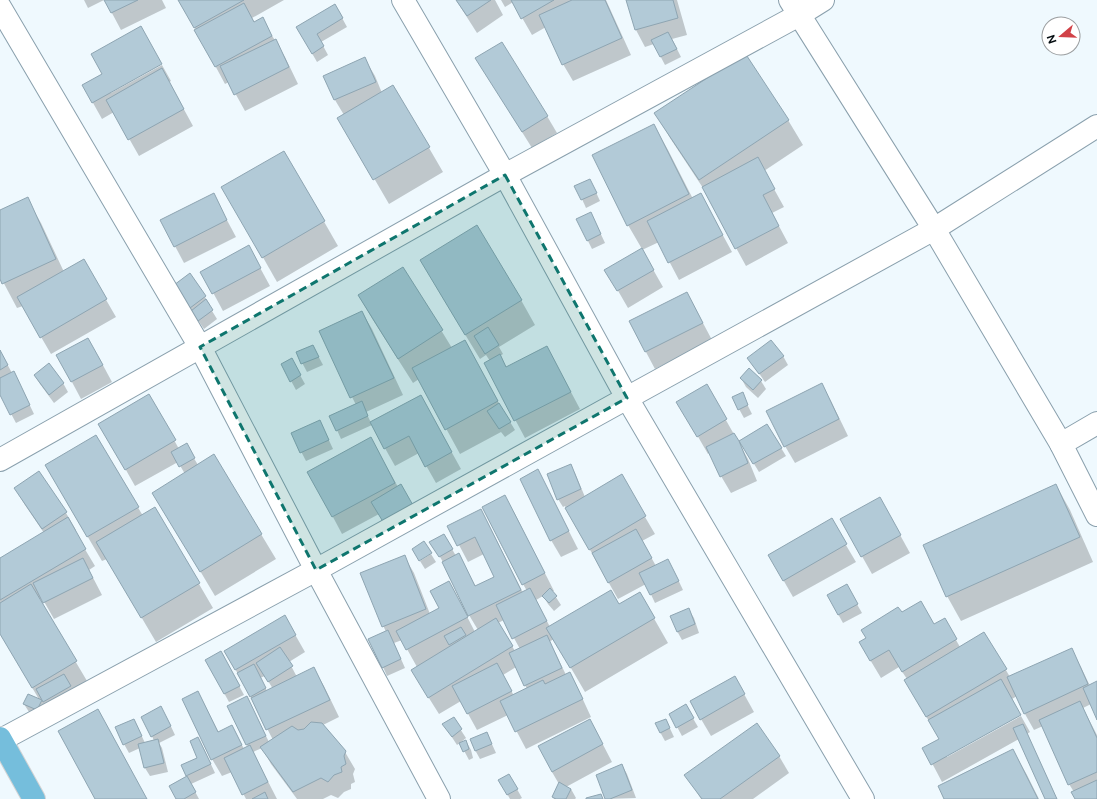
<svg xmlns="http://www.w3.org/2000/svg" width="1097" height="799" font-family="'Public Sans',sans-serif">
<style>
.shadow{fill:#0003;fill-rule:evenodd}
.building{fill:#b2cad7;stroke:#8ea5b2}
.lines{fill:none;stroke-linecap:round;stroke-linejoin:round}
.minor-casing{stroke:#8aa0ad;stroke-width:24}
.major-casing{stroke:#d2d3d4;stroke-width:24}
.minor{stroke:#fff;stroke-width:22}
.major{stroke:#75bedc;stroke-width:22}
.marked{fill:#0f766e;fill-opacity:0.2;stroke:#0f766e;stroke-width:3;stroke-dasharray:8 5;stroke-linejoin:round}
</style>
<rect width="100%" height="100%" fill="#eff9fe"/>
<g class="shadow">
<path d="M84,0H104L88,8Z"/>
<path d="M105,0H162L166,8L121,30Z"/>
<path d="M178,0H284L252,18L255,23L262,19L285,57L298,84L245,111L229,82L225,84L196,30Z"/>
<path d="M456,0H495L503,15L477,33Z"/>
<path d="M501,0H606L631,55L573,81L563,64L546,27L532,35L513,2L505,7Z"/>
<path d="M627,0H677L687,35L672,39L681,57L665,65L654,44L645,47L636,30Z"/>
<path d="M335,5L347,27L321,42L328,55L317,62L297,27Z"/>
<path d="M744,54L788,120L803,145L764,171L784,207L772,213L788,243L746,266L705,191L670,138L656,113Z"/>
<path d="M365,59L375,76L382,93L393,86L443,172L389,204L339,118L344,115L335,100L324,77Z"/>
<path d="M162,65L171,81L169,82L193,126L139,156L114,112L102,119L83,85L104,74L111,91V93Z"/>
<path d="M487,76L547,116L557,133L532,148Z"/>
<path d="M654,125L668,150L693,199L701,195L732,252L679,280L659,242L642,250L663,287L628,308L606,270L642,249L628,225Z"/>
<path d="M284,152L338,246L277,282L223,187Z"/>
<path d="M594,188L600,201L586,208L582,199Z"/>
<path d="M213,194L236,237L184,263L175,246Z"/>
<path d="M27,199L41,223L64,272L83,260L116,317L51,354L23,306L17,308L0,276V211Z"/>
<path d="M591,213L605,243L592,249L577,219Z"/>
<path d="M258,264L270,286L223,311L202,272Z"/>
<path d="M403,268L452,348L479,366L501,407L515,430L505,437L501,432L460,454L419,379L413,383L373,320L359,296Z"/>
<path d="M435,285L521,300L535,325L499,347L503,354L500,356L507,368L547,347L580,409L525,438L485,363L490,361L486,355L480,359Z"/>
<path d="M687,293L712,340L655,369L630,322Z"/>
<path d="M180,294L205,297L210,305L209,306L217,319L204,329Z"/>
<path d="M362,312L372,329L403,395L366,412L371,423L430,413L461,469L436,483L419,453L395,466L372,425L341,439L337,430L356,405L320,332Z"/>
<path d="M313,346L323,365L307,372L297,353Z"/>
<path d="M0,351L12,373L18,381L34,414L16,423L0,393Z"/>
<path d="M98,356L112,382L81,399L72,382Z"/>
<path d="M783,356L788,365L765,382L749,359Z"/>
<path d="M291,359L305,384L296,390L282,364Z"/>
<path d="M35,376L63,383L68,392L54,403L40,384Z"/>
<path d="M741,378L761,381L766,389L758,398L746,387Z"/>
<path d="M821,384L831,401L848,436L795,463L785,446Z"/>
<path d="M706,385L748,459L757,481L731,493L721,476L710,452L708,454L678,402Z"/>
<path d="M742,394L752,414L744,418L739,409Z"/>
<path d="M149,395L179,449L186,445L198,465L214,456L276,559L215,596L168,517L185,474L178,462L135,486L100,424Z"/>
<path d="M320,421L333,449L306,461L292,434Z"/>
<path d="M767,425L786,456L759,472L740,441Z"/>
<path d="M96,436L143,516L199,584L213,608L156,642L107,559L102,561L46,466Z"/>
<path d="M380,455L398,487L379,514L342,534L333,517Z"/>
<path d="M570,465L575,473L585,497L621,476L655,534L642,541L656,566L673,569L683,590L655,603L646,584L618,599L565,506L563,507L558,499Z"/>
<path d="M38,473L66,513L76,530L74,531L95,566L89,570L102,595L54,619L42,598L39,600L90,686L29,712L24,704L40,701L0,633V559L44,533L25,505L15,488Z"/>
<path d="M521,479L547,488L578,549L561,557L551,540Z"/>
<path d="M1056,485L1070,510L1093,562L961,621L947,596Z"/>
<path d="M505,497L515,514L554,591H552L561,605L554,611L548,604L543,596L536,600L550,627L619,606L640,594L668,643L585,692L554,639L549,642L556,654L566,675L569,674L579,691L591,717L526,749L508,715L477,730L461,701L439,714L422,687L417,667L402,640L394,643L405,668L387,676L383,667L386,632L361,574L404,556L414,573L430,614L458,599L475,632L478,630L469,615L443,562L431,542L444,535L456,556L459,555L476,587L496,577L484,554L468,562L449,526L480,510L490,527L523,593L527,591L523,584ZM504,620L520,649L515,651L498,623ZM516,667L527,689L514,696L503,675Z"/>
<path d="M889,515L910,553L872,574L841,519Z"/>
<path d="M831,520L856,562L793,597L769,555Z"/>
<path d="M431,554L436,562L425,569L420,561Z"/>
<path d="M846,585L862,613L843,623L828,596Z"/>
<path d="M689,610L694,618L699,633L682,640L677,631Z"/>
<path d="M901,613L934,625L944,619L960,647L984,633L1010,677L1071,650L1081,667L1090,686L1097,682V717L1091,704L1083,708L1097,735V799H1076L1074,792L1069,784L1043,726L1034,730L1025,714L1026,713L1017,696L1012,699L947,755V757L1021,716L1030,732L1027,734L1057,799H1046L1019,739L942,782L924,748L940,739L919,705L907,679L899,667L881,678L860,643Z"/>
<path d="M285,617L305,652L289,662L297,677L314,669L324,686L339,717L323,725L345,752L355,769L353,774L355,782L351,784V789L344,792L338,798L331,795L323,799H297L271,764L262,748L253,752L277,799H246L232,772L222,776L212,759L198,692L219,733L232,726L244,749L248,747L228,706H251L269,742L273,740L252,699L225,651ZM265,676L273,689L267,691L260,678Z"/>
<path d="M206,660L226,661L244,695L229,702Z"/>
<path d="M744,694L754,712L711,736L691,702Z"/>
<path d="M686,706L698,727L682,736L670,714Z"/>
<path d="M166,716L175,735L159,743L162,748L168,772L150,776L145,768L140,748L129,753L124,744L138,728L145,743L154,741L152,736Z"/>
<path d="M453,718L466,738L460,743L466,741L471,750L473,758L469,760L460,743L457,745L444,725Z"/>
<path d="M666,720L674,737L665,741L660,732Z"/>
<path d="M487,733L491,742L496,753L480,759L475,750Z"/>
<path d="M599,737L612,762L566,787L571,789L576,798L575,799H554L553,797L559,784L552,772Z"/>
<path d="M203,747L215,773L191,784L199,799H178L170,786L188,776L183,766L199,758Z"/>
<path d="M1013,750L1027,775L1039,799H946Z"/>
<path d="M779,756L789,773L753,799H701L686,775Z"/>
<path d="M622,765L627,774L636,798L606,799Z"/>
<path d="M509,775L522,798L520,799H510L500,781Z"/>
</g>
<g class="building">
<path d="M104,0H138L111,13Z"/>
<path d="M178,0H244L194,28Z"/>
<path d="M456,0H491L467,16Z"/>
<path d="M511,0H554L521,19Z"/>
<path d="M572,0H605L622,38L562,65L539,15Z"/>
<path d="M626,0H673L678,18L635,30Z"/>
<path d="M244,3L254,22L263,17L272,36L215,67L194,30Z"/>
<path d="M335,4L343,18L317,34L324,46L312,54L296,27Z"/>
<path d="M141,26L162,64L92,103L82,85L102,74L91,54Z"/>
<path d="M668,32L677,49L660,57L651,40Z"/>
<path d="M276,39L289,67L234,95L220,66Z"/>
<path d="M502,42L548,116L522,132L475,58Z"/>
<path d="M745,53L789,120L699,180L654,113Z"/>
<path d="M365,57L376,82L334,100L323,76Z"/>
<path d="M162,68L184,109L128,140L106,100Z"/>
<path d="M393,85L430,147L373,180L337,118Z"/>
<path d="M654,124L689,194L627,226L592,155Z"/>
<path d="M284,151L325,221L262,258L221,187Z"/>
<path d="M758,157L775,189L763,195L779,226L735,249L702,187Z"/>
<path d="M590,179L597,193L581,200L574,186Z"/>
<path d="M214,193L227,220L174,247L160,220Z"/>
<path d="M701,193L723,235L668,263L647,221Z"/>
<path d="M28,197L56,259L2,284L0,279V210Z"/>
<path d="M591,212L601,234L587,241L576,219Z"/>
<path d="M477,225L522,300L465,335L420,260Z"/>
<path d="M249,245L261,268L212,294L200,272Z"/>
<path d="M642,248L654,270L617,291L604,270Z"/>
<path d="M84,259L107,299L40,338L17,297Z"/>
<path d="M403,267L443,330L398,359L358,295Z"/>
<path d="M190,273L206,296L190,308L174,285Z"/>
<path d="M687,292L703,323L645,352L629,321Z"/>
<path d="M206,299L213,310L198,321L191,311Z"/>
<path d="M362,311L394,378L350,398L319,331Z"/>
<path d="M488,327L499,345L485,354L474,336Z"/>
<path d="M88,338L103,365L71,382L56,355Z"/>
<path d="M465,340L498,401L445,430L412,368Z"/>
<path d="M771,340L784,356L759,374L747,358Z"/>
<path d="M313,345L319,357L301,364L296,352Z"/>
<path d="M547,346L571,392L514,421L484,363L500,354L506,367Z"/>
<path d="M0,350L8,365L0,370Z"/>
<path d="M292,358L301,375L290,382L281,364Z"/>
<path d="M49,363L64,383L49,395L34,375Z"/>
<path d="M749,368L762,380L753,390L740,378Z"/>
<path d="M14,371L30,405L10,415L0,395V378Z"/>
<path d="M822,383L839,419L784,447L766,411Z"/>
<path d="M707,384L727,419L697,437L676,402Z"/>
<path d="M743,392L748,405L738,410L732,397Z"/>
<path d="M149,394L176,440L125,470L98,424Z"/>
<path d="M421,395L452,452L425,467L409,436L384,449L370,422Z"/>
<path d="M362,401L368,416L336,431L329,416Z"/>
<path d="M499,403L511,422L499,429L487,411Z"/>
<path d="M320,420L329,440L300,453L291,433Z"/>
<path d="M767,424L782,448L753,464L739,441Z"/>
<path d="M734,433L739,441L748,463L720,477L706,447Z"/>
<path d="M96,435L139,507L87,537L45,465Z"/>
<path d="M371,437L395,483L332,517L307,472Z"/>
<path d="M187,443L195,458L179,467L171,452Z"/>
<path d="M214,454L262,534L200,572L152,493Z"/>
<path d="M571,464L581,489L557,500L547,474Z"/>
<path d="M538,469L569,531L550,541L520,479Z"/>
<path d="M39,471L67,512L42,529L14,488Z"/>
<path d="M622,474L646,516L589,550L565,508Z"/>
<path d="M401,484L414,507L385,525L371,502Z"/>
<path d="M1056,484L1080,537L946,597L923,545Z"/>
<path d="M505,495L545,573L522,585L482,507Z"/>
<path d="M880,497L901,535L861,557L840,519Z"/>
<path d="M155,507L200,583L141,618L96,542Z"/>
<path d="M481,509L521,590L468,616L442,562L459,553L475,586L494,577L475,537L457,546L447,526Z"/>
<path d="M68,517L86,549L0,600V558Z"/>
<path d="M832,518L847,544L783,581L768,555Z"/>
<path d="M636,529L652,558L608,583L592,553Z"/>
<path d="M444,534L453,549L439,557L429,542Z"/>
<path d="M424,541L432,553L419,561L412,549Z"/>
<path d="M405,555L426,609L382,627L360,573Z"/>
<path d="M83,558L93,578L43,603L33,583Z"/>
<path d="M668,559L679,581L650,595L639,573Z"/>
<path d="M449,581L468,617L406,650L396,631L439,608L430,591Z"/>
<path d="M31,584L77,661L32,688L0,634V603Z"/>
<path d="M847,584L858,604L838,615L827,595Z"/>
<path d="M530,588L547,621L512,639L496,605Z"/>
<path d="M550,588L557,596L549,603L542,596Z"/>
<path d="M611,590L619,604L640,592L655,618L570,668L546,628Z"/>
<path d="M921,601L934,624L945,618L957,639L902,672L889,650L870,661L859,642L866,638L861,630L898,607L902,612Z"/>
<path d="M689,608L695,624L677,632L670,616Z"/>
<path d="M285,615L296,635L235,670L224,651Z"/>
<path d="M496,618L513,646L428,698L411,670Z"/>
<path d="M461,627L466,635L449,645L444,636Z"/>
<path d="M388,630L401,659L382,668L368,639Z"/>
<path d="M984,632L1007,669L926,717L904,680Z"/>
<path d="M547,635L562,668L524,686L509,653Z"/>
<path d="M280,647L293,666L268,682L256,663Z"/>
<path d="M1072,648L1088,684L1024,714L1007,677Z"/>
<path d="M221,651L240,686L224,694L205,660Z"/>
<path d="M497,663L512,691L467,714L452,686Z"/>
<path d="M254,664L266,688L250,697L237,673Z"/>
<path d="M314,667L330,700L266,730L251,698Z"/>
<path d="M570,672L583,699L515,732L500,701L543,680L545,684Z"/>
<path d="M64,674L71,686L43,702L36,689Z"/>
<path d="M735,676L745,694L700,720L690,701Z"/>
<path d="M1001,679L1021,715L931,765L922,748L939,739L928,720Z"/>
<path d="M1097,681V720L1083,688Z"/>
<path d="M198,691L218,732L232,725L242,745L211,760L182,699Z"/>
<path d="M28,694L42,700L37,710L23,704Z"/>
<path d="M247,696L266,736L246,745L227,706Z"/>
<path d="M1080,701L1097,738V772L1068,785L1039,720Z"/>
<path d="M686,704L694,718L676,728L669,714Z"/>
<path d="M161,706L171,726L151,737L141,717Z"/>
<path d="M98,709L147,799H95L58,731Z"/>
<path d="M454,717L462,729L452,737L442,724Z"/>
<path d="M134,719L142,736L123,745L115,727Z"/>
<path d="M590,719L603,744L552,772L538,746Z"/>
<path d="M666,719L670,728L660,733L655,723Z"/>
<path d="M311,722L322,723L346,751L344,756L346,764L341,767L342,772L334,775L328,782L321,778L293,792L260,747L292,726L298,730L304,729Z"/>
<path d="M757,723L780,756L720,799H702L684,775Z"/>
<path d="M1023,724L1057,799H1045L1013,728Z"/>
<path d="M487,732L492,744L475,751L470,739Z"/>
<path d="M198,737L211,764L186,776L181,765L197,758L190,741Z"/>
<path d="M158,739L164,763L144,768L138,744Z"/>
<path d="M466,740L469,749L463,752L459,743Z"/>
<path d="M250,745L268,782L242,795L224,758Z"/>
<path d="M1013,749L1038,799H944L938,786Z"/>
<path d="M622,764L632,790L610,799H605L596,775Z"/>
<path d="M509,774L518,789L507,795L498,780Z"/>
<path d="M187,776L196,792L184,799H176L169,786Z"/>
<path d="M1097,780V799H1075L1071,792Z"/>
<path d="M559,782L571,789L566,799H556L552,797Z"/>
<path d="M265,792L268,799H252Z"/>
<path d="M601,794L603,799H586V798Z"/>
</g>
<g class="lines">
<g class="minor-casing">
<g id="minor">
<path d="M403,0L505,175L627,398L863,799"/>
<path d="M790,0L934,229L1061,444L1097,515"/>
<path d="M0,7L200,347L316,570L439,799"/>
<path d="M1061,444L1097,423"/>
<path d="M0,460L505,175L799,15L823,0"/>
<path d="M1,740L316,570L627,398L934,229L1097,126"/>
</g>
</g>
<g class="major-casing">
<path id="major" d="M0,738L34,799"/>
</g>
<use href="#minor" class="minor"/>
<use href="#major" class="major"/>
</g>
<path class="marked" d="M505,175L627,398L316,570L200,347Z"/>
<g transform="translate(1061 36) rotate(251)"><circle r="19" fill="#ffffff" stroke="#9b9ea0"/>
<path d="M0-3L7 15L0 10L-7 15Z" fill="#d14147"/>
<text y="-6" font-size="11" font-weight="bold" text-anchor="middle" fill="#050d11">N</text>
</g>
</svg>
